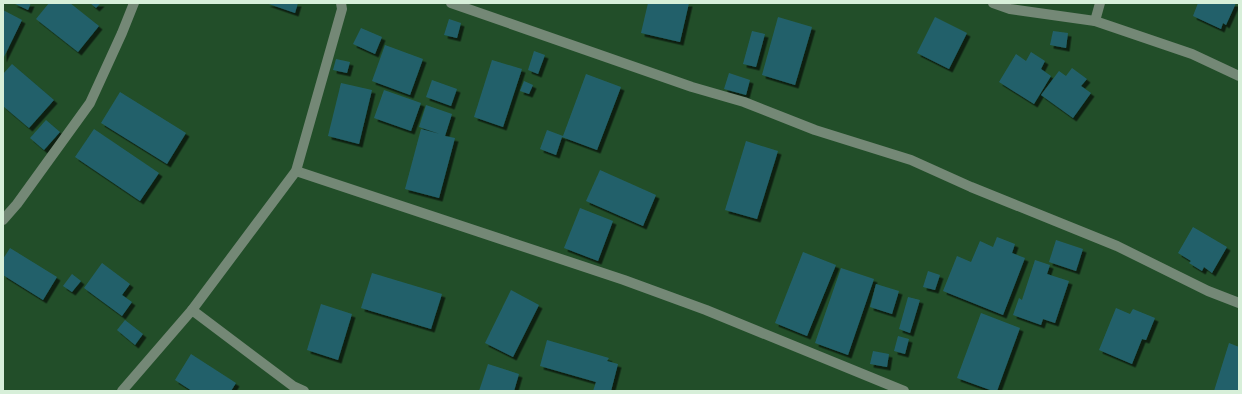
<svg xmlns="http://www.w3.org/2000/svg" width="1242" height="394" font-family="Helvetica,sans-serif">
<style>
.building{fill:#23616a;filter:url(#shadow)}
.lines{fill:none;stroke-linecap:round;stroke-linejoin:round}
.minor{stroke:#748876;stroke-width:10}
</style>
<defs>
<filter id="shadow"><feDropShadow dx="3.5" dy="3.5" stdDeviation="0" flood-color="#0009"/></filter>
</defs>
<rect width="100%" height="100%" fill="#224e29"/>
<g class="building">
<path d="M13,3H31L28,10Z"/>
<path d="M49,3H70L99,26L78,52L36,19Z"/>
<path d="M90,3H101L96,8Z"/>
<path d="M266,3H298L295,13Z"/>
<path d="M648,3H689L680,42L641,33Z"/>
<path d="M1198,3H1236L1226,25L1223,23L1221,29L1193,16Z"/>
<path d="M3,10L22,20L3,59Z"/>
<path d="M778,17L812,27L795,85L762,75Z"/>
<path d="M935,17L967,33L949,69L917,53Z"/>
<path d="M449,19L461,23L457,38L444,35Z"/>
<path d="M361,28L382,37L375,54L353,44Z"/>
<path d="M752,31L765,34L756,67L743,64Z"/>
<path d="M1053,31L1068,33L1066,48L1050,45Z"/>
<path d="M385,45L423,59L410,95L372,81Z"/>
<path d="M534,51L545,55L538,74L528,70Z"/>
<path d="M1031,52L1045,61L1041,69L1051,76L1034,104L999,82L1016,54L1026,61Z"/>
<path d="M336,59L350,62L347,73L333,70Z"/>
<path d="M492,60L522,69L503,127L474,117Z"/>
<path d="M12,64L54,100L29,128L3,106V74Z"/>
<path d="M1072,68L1087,79L1081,86L1091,93L1073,118L1041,95L1059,71L1066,76Z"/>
<path d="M729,73L750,80L746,95L724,89Z"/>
<path d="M586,74L621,87L597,150L562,137L556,155L540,149L547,130L563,136Z"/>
<path d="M432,80L457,89L451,106L426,97Z"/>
<path d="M524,81L533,85L529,94L520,91Z"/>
<path d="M341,83L372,90L359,144L328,136Z"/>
<path d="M384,90L421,103L411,131L374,118Z"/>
<path d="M120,92L186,133L167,164L101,123Z"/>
<path d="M426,105L452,114L445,136L455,138L439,198L405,189L421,129L440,134L419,127Z"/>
<path d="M46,120L60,132L44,150L30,138Z"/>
<path d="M94,129L159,173L140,201L75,157Z"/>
<path d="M746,141L778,151L757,219L725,210Z"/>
<path d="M600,170L656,195L643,226L586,201Z"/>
<path d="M580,208L613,221L598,261L564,248Z"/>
<path d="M1193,227L1227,247L1212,273L1204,267L1202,271L1189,263L1191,261L1178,253Z"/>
<path d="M997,237L1015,244L1012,253L1025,258L1003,315L943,291L957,256L971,262L980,241L993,247Z"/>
<path d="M1056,240L1083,249L1076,271L1049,262Z"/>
<path d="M10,248L57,277L43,300L3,275V259Z"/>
<path d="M803,252L836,265L807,336L775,323Z"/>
<path d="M1035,260L1050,265L1047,274L1069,281L1055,323L1043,319L1041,325L1013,315L1019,298L1022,300Z"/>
<path d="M102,263L130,284L122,295L132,302L122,316L84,288Z"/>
<path d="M841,268L874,279L848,355L815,343Z"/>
<path d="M928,271L940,275L935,290L923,287Z"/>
<path d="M372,273L442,294L431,329L361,308Z"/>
<path d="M72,274L81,281L72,292L63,286Z"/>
<path d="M876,284L899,291L892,314L870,307Z"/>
<path d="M511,290L539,305L513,357L485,343Z"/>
<path d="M908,297L920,300L910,333L899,329Z"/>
<path d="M321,304L352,314L338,360L307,350Z"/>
<path d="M1116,308L1130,314L1133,309L1155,318L1146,340L1142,339L1132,364L1099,350Z"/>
<path d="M981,313L1020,328L997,391H993L957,378Z"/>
<path d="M125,320L143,334L135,345L117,330Z"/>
<path d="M898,336L909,339L905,354L894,351Z"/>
<path d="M547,340L609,358L607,361L618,364L611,391H593L596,382L540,366Z"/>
<path d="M1229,343L1239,347V391H1214Z"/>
<path d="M873,351L889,354L887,367L870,364Z"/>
<path d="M191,354L236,383L231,391H192L175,380Z"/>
<path d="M488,364L519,374L514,391H479Z"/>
</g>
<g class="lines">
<g class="minor">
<path d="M451,3L692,87L744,102L815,130L911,160L971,187L1117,246L1208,291L1239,303"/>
<path d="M993,3L1010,9L1095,21L1192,54L1239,76"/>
<path d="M1095,21L1100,3"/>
<path d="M296,171L624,280L706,310L904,391"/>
<path d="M3,220L17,204L90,103L122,33L134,3"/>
<path d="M192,310L296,171L342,9L341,3"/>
<path d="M122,391L192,310L293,386L304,391"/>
</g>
</g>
<rect width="1242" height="394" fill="none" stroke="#d7efd9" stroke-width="8"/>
</svg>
